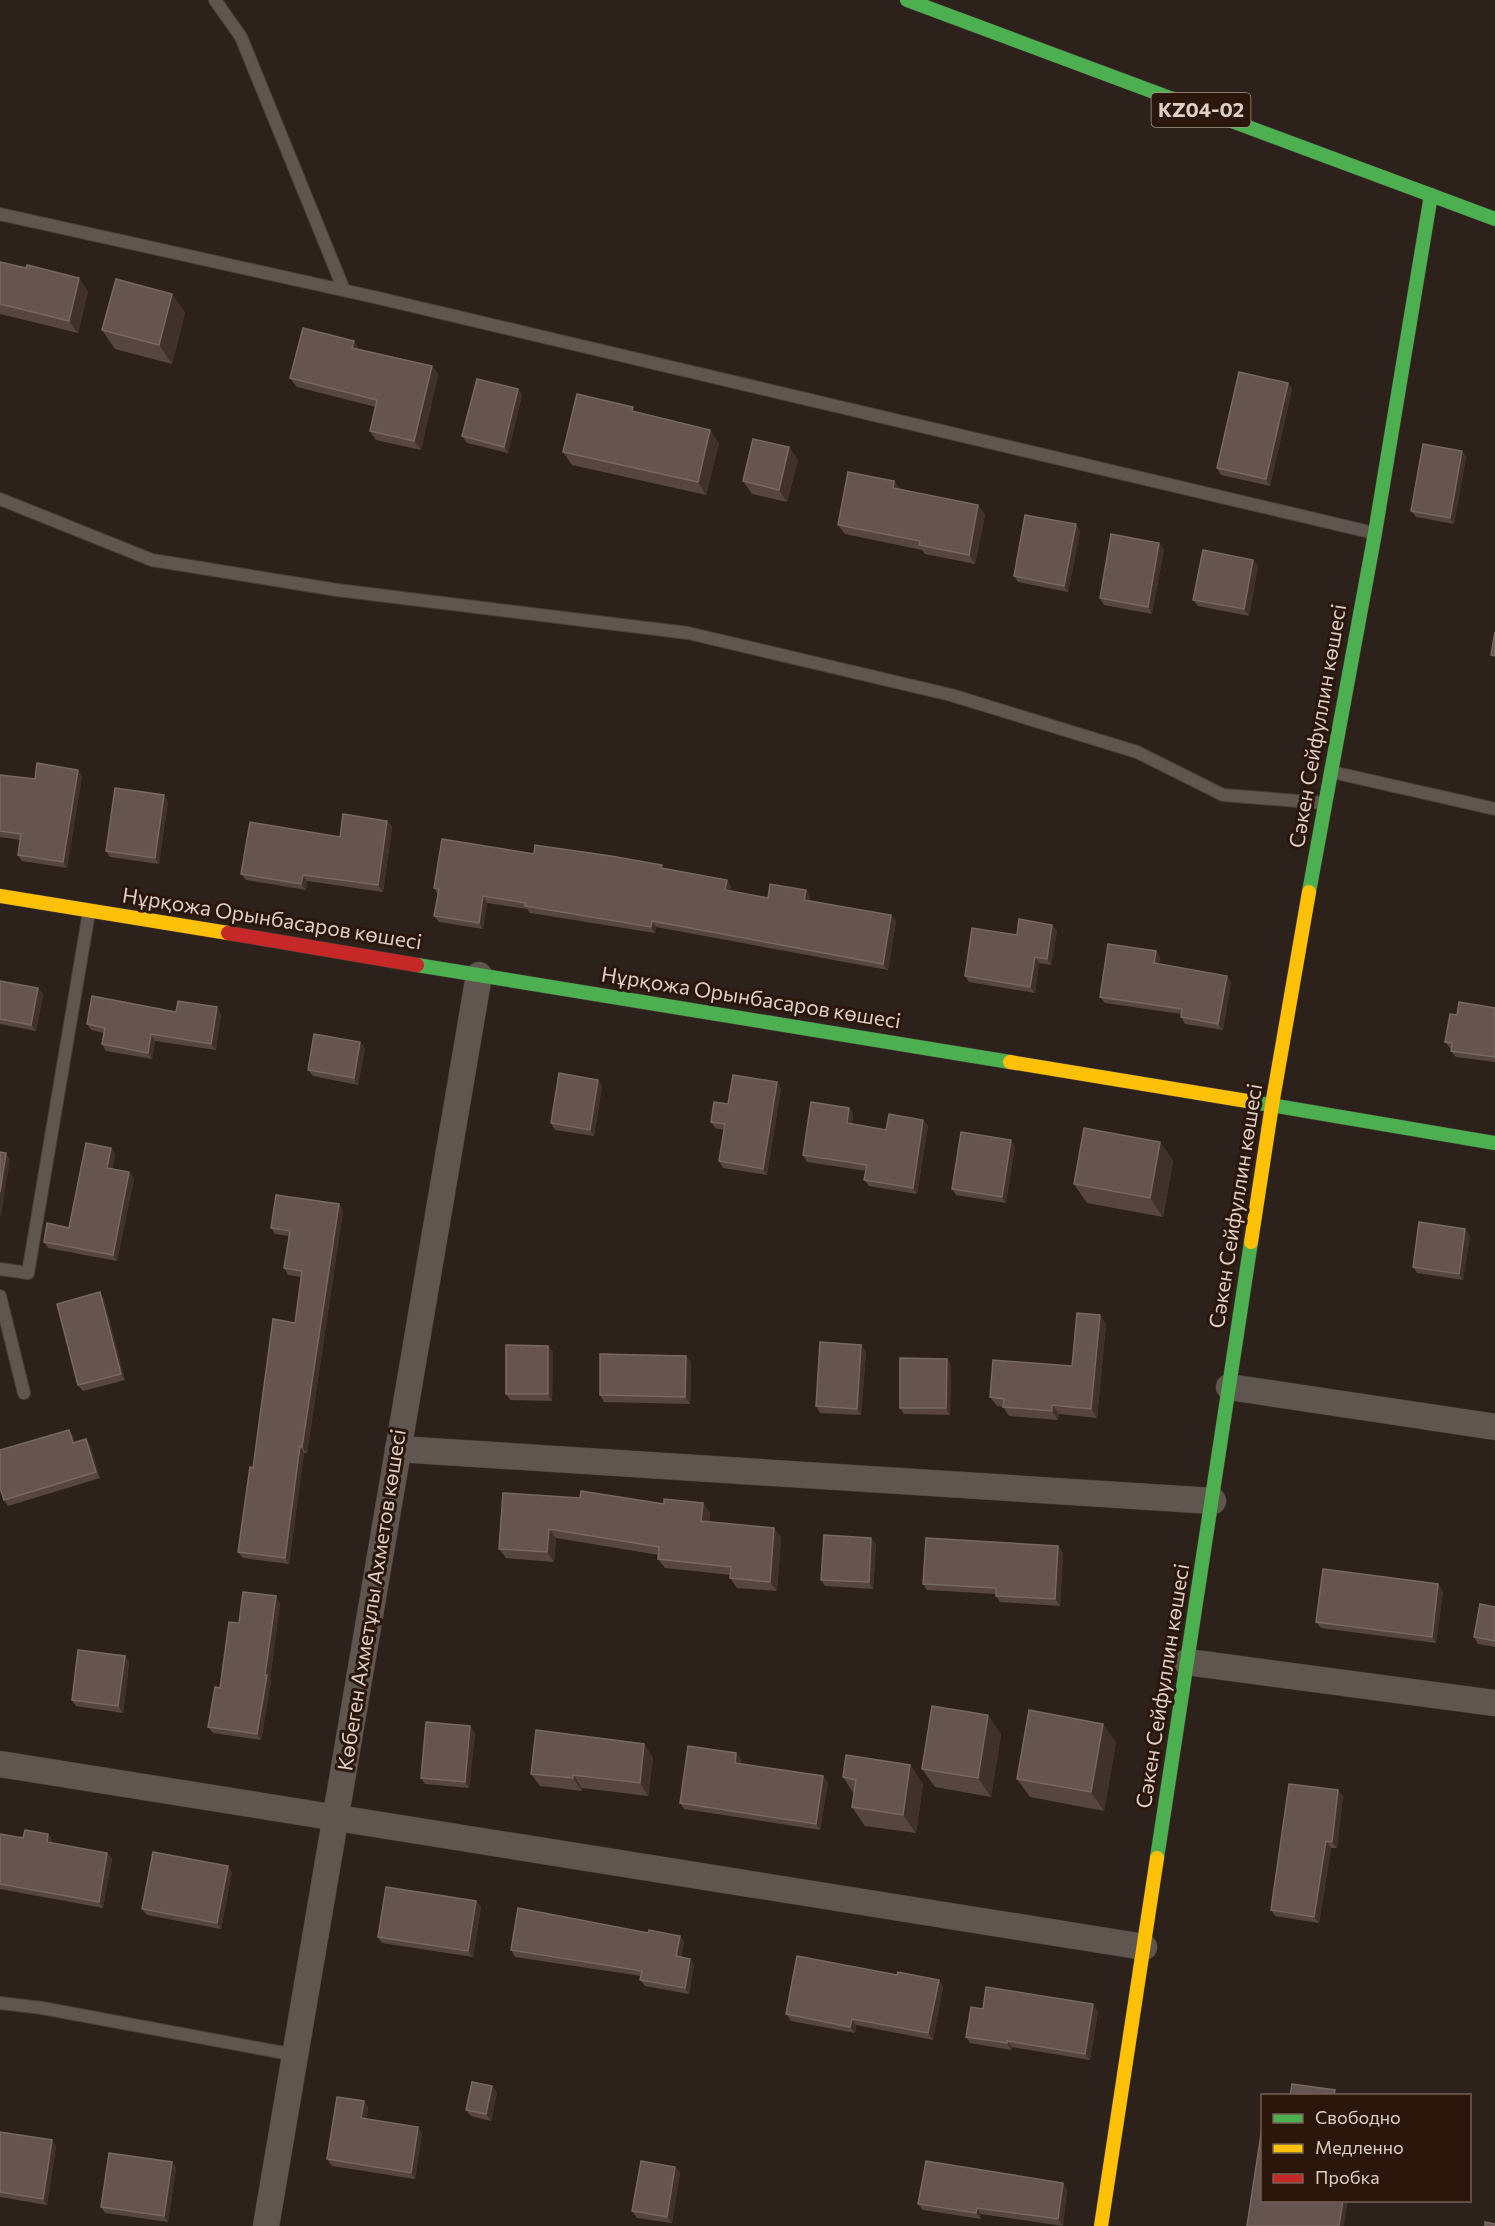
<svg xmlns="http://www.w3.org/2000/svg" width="1495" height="2226" font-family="Commissioner,sans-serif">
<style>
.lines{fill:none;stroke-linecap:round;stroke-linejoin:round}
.lane-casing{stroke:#493f39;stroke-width:14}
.street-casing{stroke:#493f39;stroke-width:27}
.fast-casing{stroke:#493f39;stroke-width:15}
.slow-casing{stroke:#493f39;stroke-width:15}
.jam-casing{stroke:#493f39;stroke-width:15}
.lane{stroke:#5f5650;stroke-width:12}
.street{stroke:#5f5650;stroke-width:26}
.fast{stroke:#4caf50;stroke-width:14}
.slow{stroke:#ffc107;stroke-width:14}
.jam{stroke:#c62828;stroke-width:14}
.wall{fill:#564540}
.shaded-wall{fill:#40312b}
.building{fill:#65544f;stroke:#786862;stroke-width:1.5}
.labels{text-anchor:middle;stroke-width:6;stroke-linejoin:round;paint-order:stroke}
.shield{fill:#2a160a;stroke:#a8988e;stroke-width:1.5}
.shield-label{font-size:20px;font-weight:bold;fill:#ded0c7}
.street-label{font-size:21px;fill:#ded0c7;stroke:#2a160a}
</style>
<rect width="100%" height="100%" fill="#2d221b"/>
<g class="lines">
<g class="lane-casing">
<g id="lane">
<path d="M215,0L241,37L344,290"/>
<path d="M0,214L374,297L1374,533"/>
<path d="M0,499L152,560L337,590L688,633L951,695L1137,752L1223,795L1324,803"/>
<path d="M1332,772L1495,809"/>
<path d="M0,1269L28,1273L89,912"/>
<path d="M0,1296L24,1393"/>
<path d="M0,2003L42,2008L295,2055"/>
</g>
</g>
<g class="street-casing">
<g id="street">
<path d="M1229,1387L1495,1427"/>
<path d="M398,1449L1213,1501"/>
<path d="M1187,1662L1495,1703"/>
<path d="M0,1764L1144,1947"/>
<path d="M266,2226L479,975"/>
</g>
</g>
<g class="fast-casing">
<g id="fast">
<path d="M907,0L1495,219"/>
<path d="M1309,892L1375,533L1431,195"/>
<path d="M417,965L1010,1062"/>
<path d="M1247,1101L1495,1143"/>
<path d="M1157,1858L1251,1242"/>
</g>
</g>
<g class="slow-casing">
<g id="slow">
<path d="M0,896L228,933"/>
<path d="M1010,1062L1247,1101"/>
<path d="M1251,1242L1272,1105L1309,892"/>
<path d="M1101,2226L1157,1858"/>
</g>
</g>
<g class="jam-casing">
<path id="jam" d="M228,933L417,965"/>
</g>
<use href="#lane" class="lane"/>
<use href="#street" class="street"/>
<use href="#fast" class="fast"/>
<use href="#slow" class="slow"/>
<use href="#jam" class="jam"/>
</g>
<g class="wall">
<path d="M0,262L26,268L88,291L78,333L0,314Z"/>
<path d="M185,312L172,364L115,349L102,330Z"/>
<path d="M360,349L432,366L438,374L421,450L376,440L370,431L376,407L297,387L290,378Z"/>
<path d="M1288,383L1292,389L1270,486L1221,475L1217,468Z"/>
<path d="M518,389L522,395L508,453L467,443L462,436Z"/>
<path d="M636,412L719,443L706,495L572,465L563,452Z"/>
<path d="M789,447L798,460L787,502L752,494L743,481Z"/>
<path d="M1462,451L1466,457L1454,524L1416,517L1411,511Z"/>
<path d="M894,481L901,490L978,505L985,515L975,564L925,554L922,550L845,534L838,525Z"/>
<path d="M1080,531L1068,592L1018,582L1014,576Z"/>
<path d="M1164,549L1152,614L1104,605L1100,598Z"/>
<path d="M1258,566L1249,616L1198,606L1193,600Z"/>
<path d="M0,775L35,779L82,776L67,868L22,861L18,855L20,840L0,837Z"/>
<path d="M168,801L159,864L110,857L106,851Z"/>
<path d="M387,821L392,827L383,892L307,881L306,890L246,880L241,874L340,837Z"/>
<path d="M534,854L665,869L727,880L731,887L730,891L768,898L810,896L809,901L891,915L896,921L888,970L656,927L655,933L530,913L527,909L487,903L483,929L439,922L434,916L438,894L434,888Z"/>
<path d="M1052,925L1057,931L1051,965L1039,963L1035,993L969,982L965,976L1017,935Z"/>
<path d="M1160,957L1159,964L1231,982L1223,1030L1185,1024L1181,1017V1014L1105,1003L1100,997Z"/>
<path d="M0,981L38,988L43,994L36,1031L0,1024Z"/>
<path d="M1495,1008V1062L1456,1057L1451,1051L1452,1048H1450L1445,1042L1457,1015Z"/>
<path d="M176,1012L221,1014L216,1050L155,1041L152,1059L106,1051L102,1044L104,1033L91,1030L87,1024Z"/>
<path d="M365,1048L358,1085L313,1076L308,1070Z"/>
<path d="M777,1082L781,1089L767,1175L723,1168L719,1161L724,1130L715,1128L711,1122L728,1104Z"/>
<path d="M602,1086L594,1136L555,1130L551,1123Z"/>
<path d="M849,1108L853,1114L852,1124L886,1130L923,1120L928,1126L917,1194L869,1186L864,1180L866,1171L807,1162L803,1155Z"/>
<path d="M1160,1142L1173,1161L1163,1217L1087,1203L1074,1184Z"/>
<path d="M1015,1146L1006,1203L956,1195L952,1189Z"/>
<path d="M111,1148L115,1154L112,1169L134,1178L117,1261L48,1248L44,1242L69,1228Z"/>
<path d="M339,1204L343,1211L307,1453H304L289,1564L243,1558L238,1552L253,1468L295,1323L301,1277L288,1275L284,1268L289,1236L275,1234L271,1228Z"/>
<path d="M1470,1236L1463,1280L1417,1273L1413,1267Z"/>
<path d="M104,1299L125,1380L83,1391L78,1385Z"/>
<path d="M1106,1324L1097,1418L1059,1414L1058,1420L1009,1416L1003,1407L997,1406L990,1397L1072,1366Z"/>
<path d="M548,1346L553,1352L552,1401L510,1400L506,1394Z"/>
<path d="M866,1351L861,1415L820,1413L816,1406Z"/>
<path d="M686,1356L691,1362L690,1404L604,1402L600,1395Z"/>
<path d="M951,1365L950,1415L904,1414L900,1408Z"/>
<path d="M69,1430L73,1436L75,1442L90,1445L100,1478L8,1506L4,1500Z"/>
<path d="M503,1493L710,1512L709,1522L781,1537L777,1591L737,1588L730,1578L731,1575L665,1568L658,1559L659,1555L556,1538L554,1562L506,1558L499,1549Z"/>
<path d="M876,1544L873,1589L825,1586L821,1580Z"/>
<path d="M1058,1546L1063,1553L1060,1606L1000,1602L996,1596V1594L927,1590L923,1584Z"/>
<path d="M1443,1591L1436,1643L1321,1628L1316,1622Z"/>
<path d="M280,1603L270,1679L271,1681L261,1740L213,1733L208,1727L239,1623Z"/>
<path d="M1495,1607V1647L1478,1644L1474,1637Z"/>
<path d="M125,1656L129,1663L123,1713L76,1706L72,1700Z"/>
<path d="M475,1733L469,1788L425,1784L421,1778Z"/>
<path d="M1001,1734L991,1797L935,1787L922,1769Z"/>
<path d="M1116,1742L1104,1811L1030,1797L1017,1779Z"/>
<path d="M736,1753L741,1759L740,1764L823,1776L828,1783L820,1830L684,1809L680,1803Z"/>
<path d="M653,1757L648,1796L582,1788V1791L540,1786L531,1774Z"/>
<path d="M910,1765L923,1784L916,1833L865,1826L852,1807L854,1794L843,1777Z"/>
<path d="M1343,1796L1337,1848H1331L1319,1923L1275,1916L1271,1910Z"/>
<path d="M0,1834L23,1838L48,1834L52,1840V1843L107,1853L112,1859L103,1908L0,1889Z"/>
<path d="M232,1872L221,1929L147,1915L142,1909Z"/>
<path d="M476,1901L481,1907L473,1957L382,1943L378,1937Z"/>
<path d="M648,1933L680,1936L684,1942L681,1957L690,1959L694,1965L689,1994L645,1986L640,1980L641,1976L515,1957L511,1950Z"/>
<path d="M897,1975L939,1980L943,1987L933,2040L856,2025L855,2033L791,2021L786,2014Z"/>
<path d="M983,2009L1098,2011L1090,2060L1012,2047L1011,2050L970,2043L966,2037Z"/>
<path d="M497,2092L491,2121L471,2116L466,2110Z"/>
<path d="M364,2101L368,2108L366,2119L422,2133L415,2179L332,2166L327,2159Z"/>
<path d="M0,2132L56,2146L47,2205L0,2197Z"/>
<path d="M172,2162L176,2168L168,2222L105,2213L101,2207Z"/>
<path d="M675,2167L680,2173L672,2223L637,2218L632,2211Z"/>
<path d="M1067,2189L1063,2226L981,2214V2219L923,2210L918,2204Z"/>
</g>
<g class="shaded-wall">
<path d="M79,278L88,291L78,333L69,321Z"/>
<path d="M172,294L185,312L172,364L159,345Z"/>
<path d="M354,341L360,350L352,348Z"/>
<path d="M432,366L438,374L421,450L414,441Z"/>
<path d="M1288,383L1292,389L1270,486L1266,479Z"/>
<path d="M518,389L522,395L508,453L504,447Z"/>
<path d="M710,430L719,443L706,495L698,482Z"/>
<path d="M789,447L798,460L787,502L779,490Z"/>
<path d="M1462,451L1466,457L1454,524L1450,518Z"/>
<path d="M894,481L901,490L893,488Z"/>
<path d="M978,505L985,515L975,564L969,555Z"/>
<path d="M1076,524L1080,531L1068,592L1064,586Z"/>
<path d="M1159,543L1164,549L1152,614L1148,607Z"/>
<path d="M1253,560L1258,566L1249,616L1244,609Z"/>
<path d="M78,770L82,776L67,868L63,862Z"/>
<path d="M164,795L168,801L159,864L155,858Z"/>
<path d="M387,821L392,827L383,892L378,885Z"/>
<path d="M303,875L307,881L306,890L301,884Z"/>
<path d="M727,880L731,887L729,896L725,890Z"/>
<path d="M806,890L810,896L808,906L804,900Z"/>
<path d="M483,896L487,903L483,929L479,923Z"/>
<path d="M891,915L896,921L888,970L883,964Z"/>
<path d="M652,921L656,927L655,933L651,927Z"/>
<path d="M1052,925L1057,931L1051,965L1047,959Z"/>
<path d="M1156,951L1160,957L1158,969L1154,963Z"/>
<path d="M1035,957L1039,963L1035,993L1030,987Z"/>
<path d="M1227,976L1231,982L1223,1030L1218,1024Z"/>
<path d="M38,988L43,994L36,1031L31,1025Z"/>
<path d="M217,1007L221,1014L216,1050L211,1044Z"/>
<path d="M151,1034L155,1041L152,1059L148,1053Z"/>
<path d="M360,1042L365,1048L358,1085L354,1078Z"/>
<path d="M598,1080L602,1086L594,1136L590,1130Z"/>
<path d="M777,1082L781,1089L767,1175L763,1169Z"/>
<path d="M849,1108L853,1114L851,1130L847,1123Z"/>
<path d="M923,1120L928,1126L917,1194L913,1188Z"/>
<path d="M1011,1140L1015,1146L1006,1203L1002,1197Z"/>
<path d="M1160,1142L1173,1161L1163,1217L1150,1198Z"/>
<path d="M111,1148L115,1154L112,1174L107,1168Z"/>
<path d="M6,1153L10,1159L1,1217L0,1215V1192Z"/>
<path d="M129,1172L134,1178L117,1261L113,1255Z"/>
<path d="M339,1204L343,1211L307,1453L302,1447Z"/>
<path d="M1465,1229L1470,1236L1463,1280L1459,1274Z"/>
<path d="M100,1292L104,1299L125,1380L121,1374Z"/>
<path d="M1100,1315L1106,1324L1097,1418L1091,1409Z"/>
<path d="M861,1345L866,1351L861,1415L857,1409Z"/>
<path d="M548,1346L553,1352L552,1401L548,1394Z"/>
<path d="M686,1356L691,1362L690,1404L685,1397Z"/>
<path d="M947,1359L951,1365L950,1415L946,1408Z"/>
<path d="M1052,1405L1059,1414L1058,1420L1052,1411Z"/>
<path d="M69,1430L73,1436L78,1449L73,1443Z"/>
<path d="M86,1439L90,1445L100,1478L96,1472Z"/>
<path d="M300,1446L304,1453L289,1564L285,1558Z"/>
<path d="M703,1503L710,1512L708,1531L701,1521Z"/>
<path d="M774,1528L781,1537L777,1591L770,1582Z"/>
<path d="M549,1529L556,1538L554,1562L547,1552Z"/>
<path d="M871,1538L876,1544L873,1589L869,1582Z"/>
<path d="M1058,1546L1063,1553L1060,1606L1055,1599Z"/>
<path d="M1438,1584L1443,1591L1436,1643L1432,1637Z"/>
<path d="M276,1596L280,1603L270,1679L271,1681L261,1740L257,1734Z"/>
<path d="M125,1656L129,1663L123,1713L118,1706Z"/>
<path d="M988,1715L1001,1734L991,1797L978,1778Z"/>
<path d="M1103,1724L1116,1742L1104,1811L1091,1792Z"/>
<path d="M470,1726L475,1733L469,1788L465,1782Z"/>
<path d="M644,1744L653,1757L648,1796L640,1783Z"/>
<path d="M736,1753L741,1759L739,1769L735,1763Z"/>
<path d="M910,1765L923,1784L916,1833L903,1815Z"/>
<path d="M573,1775L582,1788V1791L573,1778Z"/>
<path d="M823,1776L828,1783L820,1830L816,1824Z"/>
<path d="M1338,1790L1343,1796L1337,1848L1332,1842Z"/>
<path d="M48,1834L52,1840L51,1849L47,1842Z"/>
<path d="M1326,1841L1331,1848L1319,1923L1314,1917Z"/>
<path d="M107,1853L112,1859L103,1908L99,1902Z"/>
<path d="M228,1866L232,1872L221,1929L217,1923Z"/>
<path d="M476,1901L481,1907L473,1957L468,1951Z"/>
<path d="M680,1936L684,1942L680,1962L676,1956Z"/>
<path d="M690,1959L694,1965L689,1994L685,1988Z"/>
<path d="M939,1980L943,1987L933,2040L928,2033Z"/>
<path d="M1093,2004L1098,2011L1090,2060L1085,2054Z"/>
<path d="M852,2019L856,2025L855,2033L850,2027Z"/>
<path d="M1007,2041L1012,2047L1011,2050L1007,2043Z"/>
<path d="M492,2086L497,2092L491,2121L486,2114Z"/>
<path d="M364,2101L368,2108L366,2124L361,2118Z"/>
<path d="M418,2127L422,2133L415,2179L411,2173Z"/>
<path d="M52,2140L56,2146L47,2205L43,2199Z"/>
<path d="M172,2162L176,2168L168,2222L164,2216Z"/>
<path d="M675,2167L680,2173L672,2223L667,2217Z"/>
<path d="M1063,2183L1067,2189L1063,2226L1058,2219Z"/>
<path d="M1343,2200H1348L1344,2226H1339Z"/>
<path d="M977,2208L981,2214V2219L976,2213Z"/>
</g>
<g class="building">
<path d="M0,262L26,268L27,265L79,278L69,321L0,304Z"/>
<path d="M116,279L172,294L159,345L102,330Z"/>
<path d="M303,328L354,341L352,348L432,366L414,441L370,431L377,400L290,378Z"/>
<path d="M1239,372L1288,383L1266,479L1217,468Z"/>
<path d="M477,379L518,389L504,447L462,436Z"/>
<path d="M577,394L633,407L632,411L710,430L698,482L563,452Z"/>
<path d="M753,439L789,447L779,490L743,481Z"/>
<path d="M1423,444L1462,451L1450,518L1411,511Z"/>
<path d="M848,472L894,481L893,488L978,505L969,555L919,545L920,541L838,525Z"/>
<path d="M1025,515L1076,524L1064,586L1014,576Z"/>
<path d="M1111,534L1159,543L1148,607L1100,598Z"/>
<path d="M1203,550L1253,560L1244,609L1193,600Z"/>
<path d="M1495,632V656L1491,655Z"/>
<path d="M37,763L78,770L63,862L18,855L21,834L0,831V775L35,779Z"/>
<path d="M115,788L164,795L155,858L106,851Z"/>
<path d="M343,814L387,821L378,885L303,875L301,884L241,874L250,822L340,837Z"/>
<path d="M442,839L534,854L535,845L611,856L662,865L661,868L727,880L725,890L768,898L770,884L806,890L804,900L891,915L883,964L652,921L651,927L525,906L526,903L483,896L479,923L434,916L439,889L434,888Z"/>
<path d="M1019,919L1052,925L1047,959L1035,957L1030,987L965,976L972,928L1017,935Z"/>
<path d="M1108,944L1156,951L1154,963L1227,976L1218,1024L1181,1017L1182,1009L1100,997Z"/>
<path d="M0,981L38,988L31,1025L0,1019Z"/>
<path d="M92,996L176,1012L178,1001L217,1007L211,1044L151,1034L148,1053L102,1044L105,1028L87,1024Z"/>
<path d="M1459,1002L1495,1008V1057L1451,1051L1452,1043L1445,1042L1450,1014L1457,1015Z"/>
<path d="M314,1034L360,1042L354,1078L308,1070Z"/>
<path d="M559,1073L598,1080L590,1130L551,1123Z"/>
<path d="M733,1075L777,1082L763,1169L719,1161L725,1124L711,1122L714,1102L728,1104Z"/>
<path d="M811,1102L849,1108L847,1123L886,1130L889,1114L923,1120L913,1188L864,1180L867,1165L803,1155Z"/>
<path d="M1084,1128L1160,1142L1150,1198L1074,1184Z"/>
<path d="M961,1132L1011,1140L1002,1197L952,1189Z"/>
<path d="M86,1143L111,1148L107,1168L129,1172L113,1255L44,1242L47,1223L69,1228Z"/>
<path d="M0,1152L6,1153L0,1192Z"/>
<path d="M276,1195L339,1204L302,1447L300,1446L285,1558L238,1552L250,1467L253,1468L273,1319L295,1323L302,1271L284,1268L290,1231L271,1228Z"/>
<path d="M1419,1222L1465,1229L1459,1274L1413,1267Z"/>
<path d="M100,1292L121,1374L78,1385L57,1304Z"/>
<path d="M1077,1313L1100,1315L1091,1409L1052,1405V1411L1003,1407L1004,1399L990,1397L993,1360L1072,1366Z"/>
<path d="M820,1342L861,1345L857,1409L816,1406Z"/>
<path d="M506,1345L548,1346V1394H506Z"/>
<path d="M600,1354L686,1356L685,1397L600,1395Z"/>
<path d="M900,1358L947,1359L946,1408H900Z"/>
<path d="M69,1430L73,1443L86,1439L96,1472L4,1500L0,1488V1450Z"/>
<path d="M581,1491L664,1504V1499L703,1503L701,1521L774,1528L770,1582L730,1578L731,1567L658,1559L659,1547L549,1529L547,1552L499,1549L503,1493L580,1498Z"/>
<path d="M824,1535L871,1538L869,1582L821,1580Z"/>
<path d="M926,1538L1058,1546L1055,1599L996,1596V1588L923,1584Z"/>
<path d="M1323,1569L1438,1584L1432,1637L1316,1622Z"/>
<path d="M243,1592L276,1596L265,1675H267L257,1734L208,1727L215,1687L220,1688L229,1622L239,1623Z"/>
<path d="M1480,1604L1495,1607V1641L1474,1637Z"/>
<path d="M78,1650L125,1656L118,1706L72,1700Z"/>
<path d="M932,1706L988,1715L978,1778L922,1769Z"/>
<path d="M1029,1710L1103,1724L1091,1792L1017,1779Z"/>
<path d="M426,1722L470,1726L465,1782L421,1778Z"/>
<path d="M536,1730L644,1744L640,1783L573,1775V1778L531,1774Z"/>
<path d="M688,1746L736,1753L735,1763L823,1776L816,1824L680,1803Z"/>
<path d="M846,1755L910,1765L903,1815L852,1807L856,1780L843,1777Z"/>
<path d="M1289,1784L1338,1790L1332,1842L1326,1841L1314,1917L1271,1910Z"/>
<path d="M25,1830L48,1834L47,1842L107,1853L99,1902L0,1884V1834L23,1838Z"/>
<path d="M153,1852L228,1866L217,1923L142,1909Z"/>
<path d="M386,1887L476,1901L468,1951L378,1937Z"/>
<path d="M518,1908L648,1933L649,1930L680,1936L676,1956L690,1959L685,1988L640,1980L642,1971L511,1950Z"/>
<path d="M797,1956L897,1975L898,1972L939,1980L928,2033L852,2019L850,2027L786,2014Z"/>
<path d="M986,1987L1093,2004L1085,2054L1007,2041V2043L966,2037L971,2007L983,2009Z"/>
<path d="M472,2082L492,2086L486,2114L466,2110Z"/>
<path d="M1292,2084L1335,2090L1334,2096H1290Z"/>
<path d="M337,2097L364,2101L361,2118L418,2127L411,2173L327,2159Z"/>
<path d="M1263,2121V2200H1343L1339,2226H1247Z"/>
<path d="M0,2132L52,2140L43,2199L0,2192Z"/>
<path d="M109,2153L172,2162L164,2216L101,2207Z"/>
<path d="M641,2161L675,2167L667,2217L632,2211Z"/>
<path d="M926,2161L1063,2183L1058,2219L977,2208L976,2213L918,2204Z"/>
<path d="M1485,2222L1495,2224V2226H1485Z"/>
</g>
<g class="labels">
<rect class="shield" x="1151.5" y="93" width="99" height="34" rx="4.5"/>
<g class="shield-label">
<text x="1201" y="117">KZ04-02</text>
</g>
<g class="street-label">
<text transform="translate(1318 726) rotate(-80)" y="7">Сәкен Сейфуллин көшесі</text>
<text transform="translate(272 919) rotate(9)" y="7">Нұрқожа Орынбасаров көшесі</text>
<text transform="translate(751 998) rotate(9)" y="7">Нұрқожа Орынбасаров көшесі</text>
<text transform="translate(1236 1206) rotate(-81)" y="7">Сәкен Сейфуллин көшесі</text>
<text transform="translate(372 1600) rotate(-81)" y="7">Көбеген Ахметұлы Ахметов көшесі</text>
<text transform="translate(1163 1686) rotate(-81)" y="7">Сәкен Сейфуллин көшесі</text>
</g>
</g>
<rect x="1261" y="2094" width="210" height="108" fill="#2a160a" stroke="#726056" stroke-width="1.5"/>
<rect x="1273" y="2114" width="30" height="9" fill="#4caf50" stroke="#726056" stroke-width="1.5"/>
<text x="1315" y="2124" font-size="18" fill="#ded0c7">Свободно</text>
<rect x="1273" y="2144" width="30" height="9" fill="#ffc107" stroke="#726056" stroke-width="1.5"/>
<text x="1315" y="2154" font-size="18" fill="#ded0c7">Медленно</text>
<rect x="1273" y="2174" width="30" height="9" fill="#c62828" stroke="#726056" stroke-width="1.5"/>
<text x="1315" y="2184" font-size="18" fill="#ded0c7">Пробка</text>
</svg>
